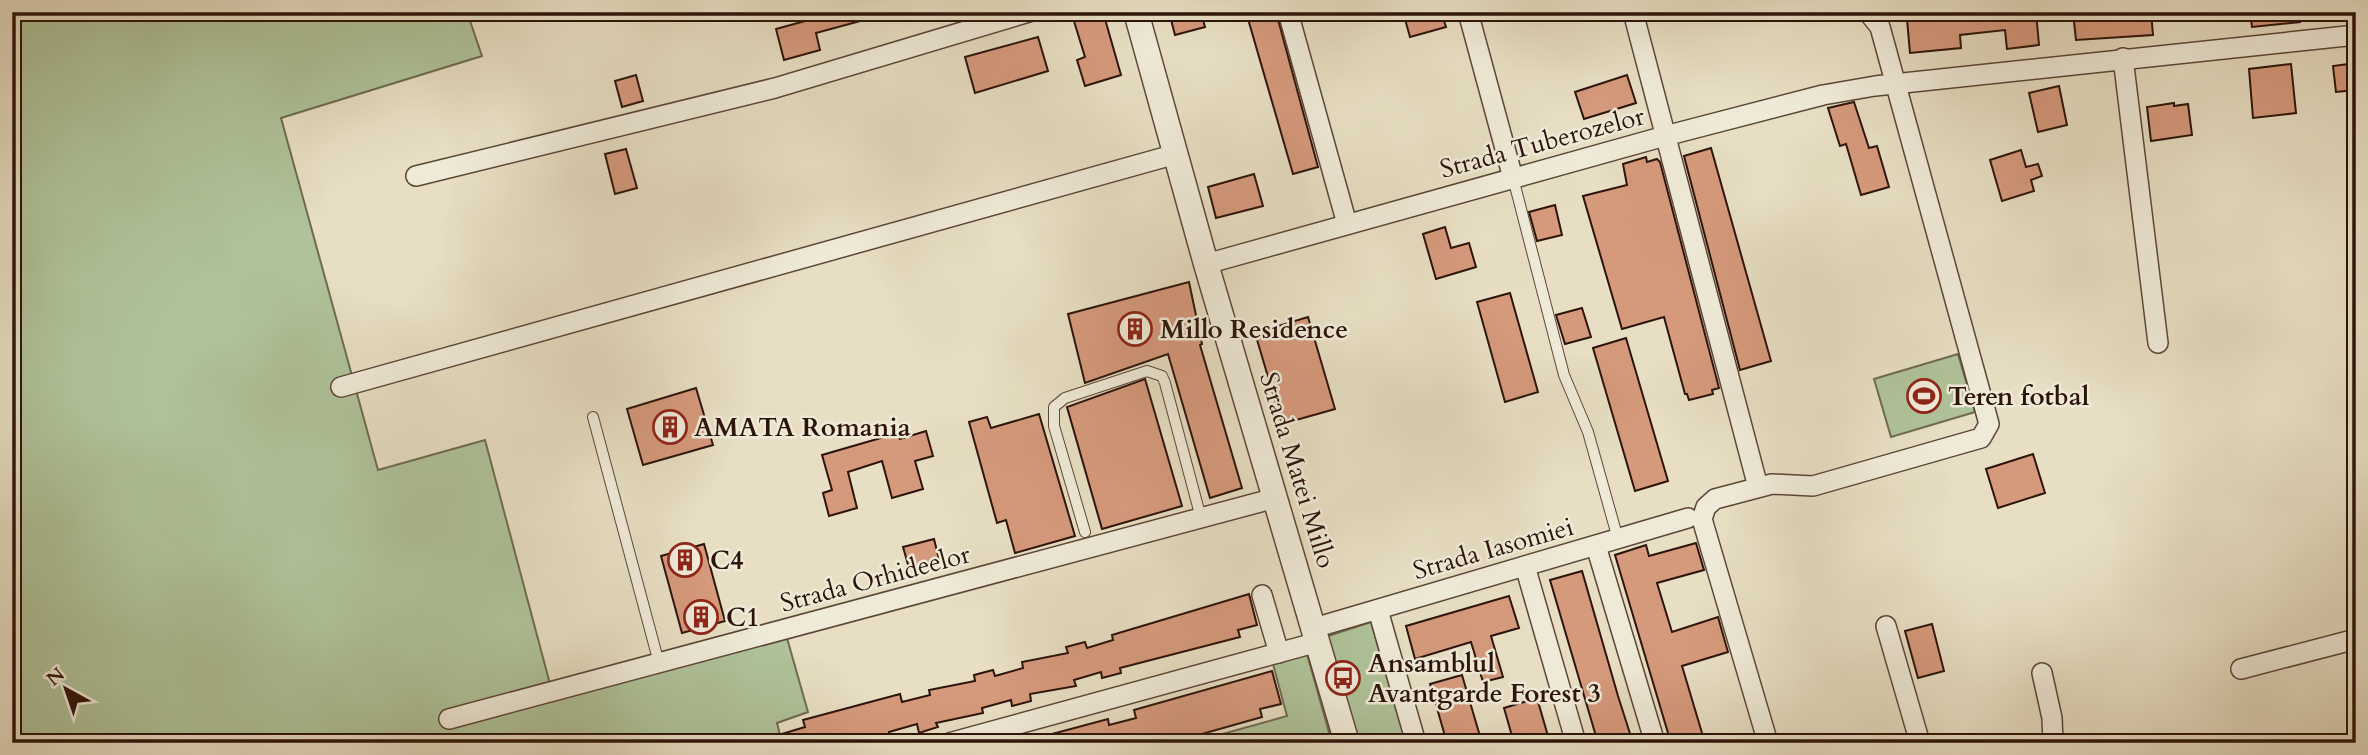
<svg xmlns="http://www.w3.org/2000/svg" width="2368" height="755" font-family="Cardo,serif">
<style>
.green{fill:#afc299;stroke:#6e6b52;stroke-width:2}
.building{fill:#d5997c;stroke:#2d140a;stroke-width:2}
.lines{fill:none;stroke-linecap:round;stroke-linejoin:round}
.service-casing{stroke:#5c4638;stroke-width:12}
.minor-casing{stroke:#5c4638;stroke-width:22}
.tertiary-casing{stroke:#5c4638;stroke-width:27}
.service{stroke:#efead8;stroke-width:10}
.minor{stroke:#efead8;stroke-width:19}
.tertiary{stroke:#efead8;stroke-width:24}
.labels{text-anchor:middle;stroke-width:5;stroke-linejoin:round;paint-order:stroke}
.street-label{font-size:26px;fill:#2d140a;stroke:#efead8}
.poi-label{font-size:26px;font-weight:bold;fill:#2d140a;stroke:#efead8;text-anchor:start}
</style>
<rect width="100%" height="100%" fill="#e7dec3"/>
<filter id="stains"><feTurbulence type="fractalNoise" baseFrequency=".00286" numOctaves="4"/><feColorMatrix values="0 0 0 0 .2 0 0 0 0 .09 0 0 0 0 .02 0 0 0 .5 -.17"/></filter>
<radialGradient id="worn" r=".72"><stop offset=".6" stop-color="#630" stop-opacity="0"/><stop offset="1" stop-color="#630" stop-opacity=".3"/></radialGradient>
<g class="green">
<path d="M12,12H467L482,56L281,118L378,470L485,440L554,699L787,638L808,712L777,723L782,743H12Z"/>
<path d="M1958,354L1975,412L1891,437L1874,379Z"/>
<path d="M1371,622L1406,743H1354L1325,637Z"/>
<path d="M1307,654L1332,743H1190L1287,716L1273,664Z"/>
</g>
<g class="building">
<path d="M815,12H874L875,17L816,33L820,50L784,60L776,29L816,18Z"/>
<path d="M1093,12H1103L1121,75L1085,86L1077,60L1085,57L1073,18Z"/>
<path d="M1169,12H1201L1205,27L1175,35Z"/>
<path d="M1246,12H1276L1318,167L1293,174Z"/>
<path d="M1403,12H1441L1446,27L1410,37Z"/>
<path d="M1977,12H2036L2039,45L2007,49L2005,30L1960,35L1961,48L1910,53L1907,19Z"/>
<path d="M2073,12H2151L2153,35L2076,40Z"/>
<path d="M2250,12H2299L2300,22L2252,27Z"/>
<path d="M1038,37L1048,71L975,93L965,57Z"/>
<path d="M2356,63V90L2336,92L2333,66Z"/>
<path d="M2291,64L2296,113L2253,118L2249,69Z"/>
<path d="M636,75L643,101L622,107L615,81Z"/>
<path d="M1627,75L1636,103L1584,119L1575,92Z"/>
<path d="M2059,86L2067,125L2038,132L2029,93Z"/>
<path d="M1854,102L1869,148L1877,146L1889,187L1861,195L1846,144L1840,146L1828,108Z"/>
<path d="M2174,103V106L2188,104L2192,135L2151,141L2147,107Z"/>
<path d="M1711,148L1771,361L1740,370L1684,156Z"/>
<path d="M626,149L637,188L615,194L605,154Z"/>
<path d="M2021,150L2026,167L2038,164L2042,176L2031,180L2034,191L2002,201L1990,160Z"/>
<path d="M1646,157L1647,162L1657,159L1660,162L1719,388L1712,390L1713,394L1689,400L1687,394H1685L1664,317L1622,329L1583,196L1627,185L1623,164Z"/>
<path d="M1254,174L1263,206L1216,218L1208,187Z"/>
<path d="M1555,205L1562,235L1537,241L1529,212Z"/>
<path d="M1445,227L1451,248L1469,243L1476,267L1436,279L1423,234Z"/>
<path d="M1189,282L1202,344L1200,345L1242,488L1210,498L1168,354L1085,383L1068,314Z"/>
<path d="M1510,293L1538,392L1505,402L1477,302Z"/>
<path d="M1582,308L1591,337L1565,344L1556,315Z"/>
<path d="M1308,317L1335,409L1282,424L1255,333Z"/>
<path d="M1626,338L1668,481L1635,491L1593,348Z"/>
<path d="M1145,379L1182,506L1102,529L1067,407Z"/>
<path d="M696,388L713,445L643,465L627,409Z"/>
<path d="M1039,414L1075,536L1015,553L1006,520L997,523L969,422L987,417L991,428Z"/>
<path d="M926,431L933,456L915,461L923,489L892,498L882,461L848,472L857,508L829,516L823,493L832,490L822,455L898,433L900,439Z"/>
<path d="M2033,454L2045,493L1998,508L1986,469Z"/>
<path d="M934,539L939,559L909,568L903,547Z"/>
<path d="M1696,543L1704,570L1657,583L1672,632L1718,617L1728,652L1682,666L1705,743H1671L1615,555L1646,545L1649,556Z"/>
<path d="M704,544L725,621L682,633L661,556Z"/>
<path d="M1582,571L1618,696L1633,743H1598L1550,580Z"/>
<path d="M1249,594L1257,625L1238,630L1240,637L1120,668L1121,673L1102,678L1101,672L1074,680L1076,686L1030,694L1031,701L1012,706L1011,700L982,708L983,713L936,723L938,727L919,733L917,724L889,732L891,741L883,743H765V739L805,727L803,720L900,694L902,702L930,695L929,690L975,681L974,675L993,670L995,676L1023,668L1022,662L1068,653L1066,647L1085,642L1087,648L1113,640L1112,635Z"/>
<path d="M1509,596L1519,628L1491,636L1503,677L1483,682L1471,642L1415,659L1406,626Z"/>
<path d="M1932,624L1944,671L1918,678L1905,631Z"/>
<path d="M1272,671L1281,704L1260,709L1262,717L1170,743H1038L1037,738L1108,719L1109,725L1136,718L1134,710Z"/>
<path d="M1462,675L1482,743H1447L1430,684Z"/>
<path d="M1537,698L1550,743H1514L1504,708Z"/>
</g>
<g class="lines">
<g class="service-casing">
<g id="service">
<path d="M1513,178L1564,375L1588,432L1618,539"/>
<path d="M593,417L659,663"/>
<path d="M1085,532L1054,426V407L1065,398L1147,371L1162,376L1165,383L1201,518"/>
</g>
</g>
<g class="minor-casing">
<g id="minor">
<path d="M1288,12L1347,224"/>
<path d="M1468,12L1513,178"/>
<path d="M1633,12L1758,487"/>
<path d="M2123,58L2158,343"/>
<path d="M416,176L775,88L1029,12"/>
<path d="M1206,264L1665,136L1823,95L1875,86L2356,35"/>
<path d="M341,387L1176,154"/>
<path d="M1596,546L1655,743"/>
<path d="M1525,566L1576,743"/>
<path d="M1262,595L1279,653"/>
<path d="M1378,610L1416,743"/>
<path d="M1886,626L1920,743"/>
<path d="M1314,628L1688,518"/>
<path d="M2241,669L2356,639"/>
<path d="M2042,673L2052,718L2053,743"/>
<path d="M449,719L1275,498"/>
<path d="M949,743L1318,642"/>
<path d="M1768,743L1702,519L1706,507L1715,499L1772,484L1813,486L1981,438L1989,424L1880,27L1868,12"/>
</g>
</g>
<g class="tertiary-casing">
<path id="tertiary" d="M1136,12L1206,264L1347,743"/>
</g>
<use href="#service" class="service"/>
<use href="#minor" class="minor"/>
<use href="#tertiary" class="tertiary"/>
</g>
<defs>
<g id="building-ring" transform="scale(1.75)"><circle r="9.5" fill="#efead8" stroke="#8f2418" stroke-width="1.5"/><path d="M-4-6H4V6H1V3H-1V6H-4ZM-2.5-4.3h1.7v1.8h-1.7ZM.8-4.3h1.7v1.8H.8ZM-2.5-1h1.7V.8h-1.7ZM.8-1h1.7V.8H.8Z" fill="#8f2418"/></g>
<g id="stadium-ring" transform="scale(1.75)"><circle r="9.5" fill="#efead8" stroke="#8f2418" stroke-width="1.5"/><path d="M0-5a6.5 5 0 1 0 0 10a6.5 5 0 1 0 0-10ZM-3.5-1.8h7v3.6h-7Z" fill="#8f2418"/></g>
<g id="bus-ring" transform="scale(1.75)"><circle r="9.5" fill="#efead8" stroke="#8f2418" stroke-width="1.5"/><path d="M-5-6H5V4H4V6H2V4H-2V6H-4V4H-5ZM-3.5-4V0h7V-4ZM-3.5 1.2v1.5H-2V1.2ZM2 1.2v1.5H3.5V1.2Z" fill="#8f2418"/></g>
</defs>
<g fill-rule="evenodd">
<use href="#building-ring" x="1135" y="329"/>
<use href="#stadium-ring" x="1924" y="396"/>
<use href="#building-ring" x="670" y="427"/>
<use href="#building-ring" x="685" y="560"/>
<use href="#building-ring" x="701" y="617"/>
<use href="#bus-ring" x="1343" y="678"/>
</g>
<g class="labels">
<g class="street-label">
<text transform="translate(1542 142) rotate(-15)" y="9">Strada Tuberozelor</text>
<text transform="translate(1298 470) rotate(73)" y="9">Strada Matei Millo</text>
<text transform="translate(1493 548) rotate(-16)" y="9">Strada Iasomiei</text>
<text transform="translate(875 578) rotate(-15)" y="9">Strada Orhideelor</text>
</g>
<g class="poi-label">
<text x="1160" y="338">Millo Residence</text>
<text x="1948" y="405">Teren fotbal</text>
<text x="694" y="436">AMATA Romania</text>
<text x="710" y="569">C4</text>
<text x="726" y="626">C1</text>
<text x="1368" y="672">Ansamblul<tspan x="1368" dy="30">Avantgarde Forest 3</tspan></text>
</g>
</g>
<rect width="2368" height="755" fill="none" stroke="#e7dec3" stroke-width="42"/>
<rect x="14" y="14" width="2340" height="727" fill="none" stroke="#2d140a" stroke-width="3.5"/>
<rect x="21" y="21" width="2326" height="713" fill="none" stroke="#2d140a" stroke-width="2"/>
<g transform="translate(66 689) rotate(320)" stroke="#efead8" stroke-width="5" paint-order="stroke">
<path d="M0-5L12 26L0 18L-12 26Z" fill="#2d140a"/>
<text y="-10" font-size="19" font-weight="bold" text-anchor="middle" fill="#2d140a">N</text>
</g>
<rect width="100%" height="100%" filter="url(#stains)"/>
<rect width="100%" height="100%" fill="url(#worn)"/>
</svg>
